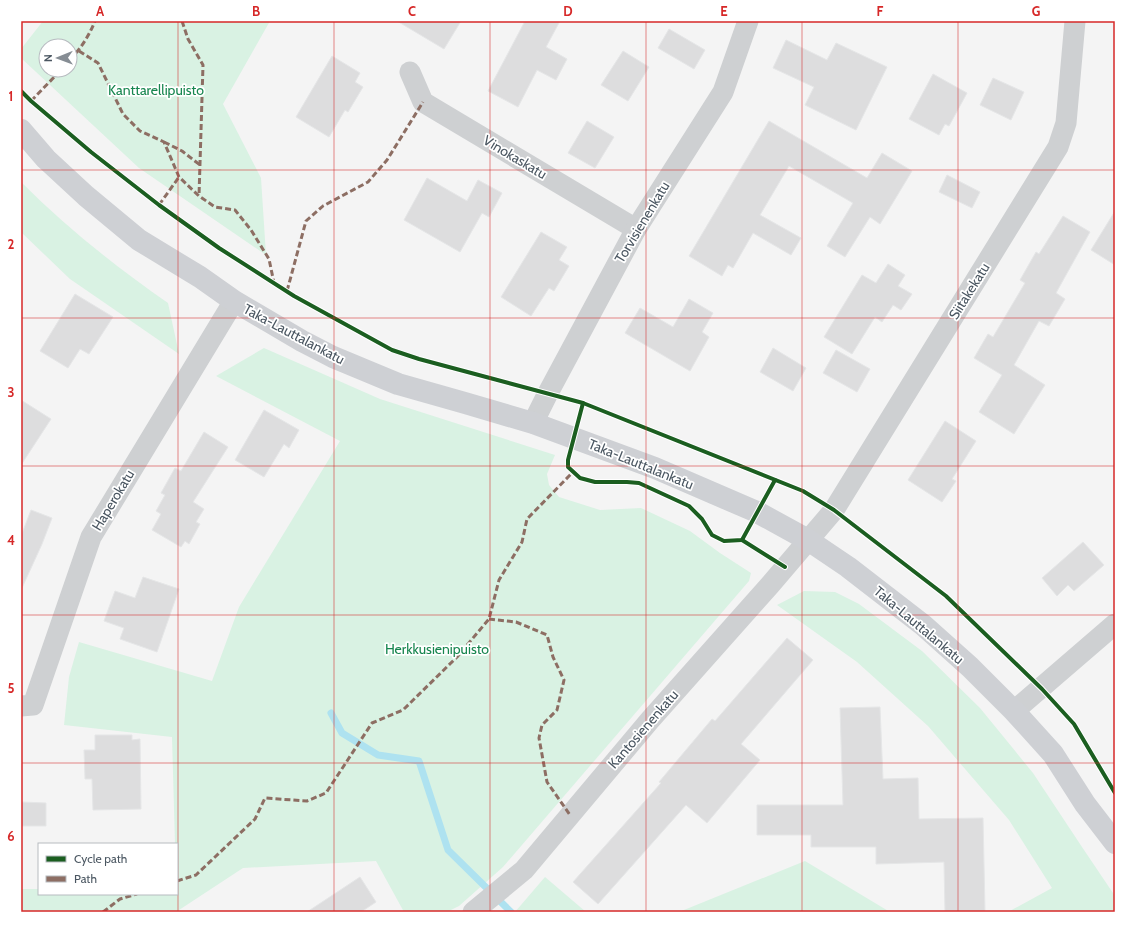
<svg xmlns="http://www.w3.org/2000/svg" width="1136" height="933" font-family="Cabin,sans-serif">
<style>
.green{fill:#d9f2e3;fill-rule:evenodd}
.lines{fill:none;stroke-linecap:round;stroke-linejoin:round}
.stream{stroke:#aee2f0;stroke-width:7}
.building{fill:#ddddde;stroke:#e5e6e7}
.street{stroke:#ced0d2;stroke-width:21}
.secondary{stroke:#ced0d4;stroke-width:22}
.quiet{stroke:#8d6e63;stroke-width:3;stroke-dasharray:6 3;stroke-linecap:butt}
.cycleway-casing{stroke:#fff;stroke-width:6}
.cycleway{stroke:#1b5e20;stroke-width:4}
.grid{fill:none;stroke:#d62828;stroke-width:1;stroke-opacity:0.55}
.labels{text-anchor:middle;stroke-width:3.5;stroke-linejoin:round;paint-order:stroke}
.park-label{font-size:14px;fill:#17864f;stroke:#fff}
.street-label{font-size:14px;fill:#4a5661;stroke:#fff}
.neatline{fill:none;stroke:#d62828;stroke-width:1.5}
.grid-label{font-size:13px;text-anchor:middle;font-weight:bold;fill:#d62828}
</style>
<rect width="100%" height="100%" fill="#f4f4f4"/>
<g class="green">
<path d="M43,21H270L223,104L261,178L266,255L139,168L21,58V49ZM46,46H70V70H46Z"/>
<path d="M21,182C66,227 116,267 168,303L179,354L70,279L21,232Z"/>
<path d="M264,348L380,399L555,455L547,474L549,485L559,497L600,510L641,508L690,531L720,553L751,573L749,581L503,867L459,906L447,912H404L376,861L243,868L176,912H21V889H39V894H177V844H175L172,737L64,725L69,677L79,642L212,681L239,607L340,441L216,376Z"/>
<path d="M804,591L835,592L859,604L922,651L980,708L1033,773L1082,847L1115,896V912H1008L1052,888L1009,820L928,726L857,662L777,605Z"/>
<path d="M805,861L890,912H679Z"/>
<path d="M545,877L586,912H515Z"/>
</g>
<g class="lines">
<path class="stream" d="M331,713L342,733L378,755L419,761L448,850L511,912"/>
</g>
<g class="building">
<path d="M397,21H461L444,49Z"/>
<path d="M525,21H560L546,47L567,59L556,80L537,70L518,107L488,91Z"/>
<path d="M669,29L705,50L694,69L658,48Z"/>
<path d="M786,40L827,60L836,43L887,67L856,130L805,105L814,87L773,68Z"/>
<path d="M623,51L649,67L628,101L601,85Z"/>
<path d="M332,56L360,73L355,82L363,87L348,112L345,110L329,137L296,117Z"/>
<path d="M933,74L967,93L949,126L945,124L939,135L909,119Z"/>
<path d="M993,78L1024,92L1011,120L980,105Z"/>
<path d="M587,121L614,137L595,168L568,153Z"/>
<path d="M769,121L867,178L882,153L912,171L880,224L870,217L845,257L827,246L853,203L789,166L760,215L801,238L791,255L753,233L733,268L728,265L722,276L689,256Z"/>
<path d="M947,175L980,192L972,208L939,192Z"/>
<path d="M427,178L467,201L478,180L502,193L489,217L482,213L460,252L404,220Z"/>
<path d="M1115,211V265L1091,250Z"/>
<path d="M1063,216L1090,232L1056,293L1065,299L1049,326L1039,321L1014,365L1045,385L1014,434L979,412L1002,375L974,358L988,334L993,337L1025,283L1020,280L1036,252L1039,254Z"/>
<path d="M541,232L567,247L559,260L569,266L554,291L549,288L531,316L501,297Z"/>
<path d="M888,264L905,275L898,286L912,294L901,310L893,305L882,322L875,317L852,354L824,337L862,275L876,283Z"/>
<path d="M75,294L113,317L89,354L80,349L68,368L40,351Z"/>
<path d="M689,299L713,313L702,332L709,337L690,371L625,333L640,308L673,327Z"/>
<path d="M773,348L806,368L793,391L760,372Z"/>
<path d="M836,350L870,369L857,392L823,373Z"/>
<path d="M21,400L51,419L21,465Z"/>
<path d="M264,410L299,430L289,448L284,444L264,477L235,460Z"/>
<path d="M945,421L976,441L952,479L956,481L942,502L908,480Z"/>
<path d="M204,432L228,447L193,502L204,509L196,522L200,524L189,544L185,541L181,547L152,530L161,514L156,511L165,495L161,493L175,468L181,471Z"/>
<path d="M31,510L52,518L42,544L21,590V536Z"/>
<path d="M1083,542L1104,565L1074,591L1068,585L1057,596L1042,578Z"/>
<path d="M143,577L179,589L157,652L120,639L124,628L104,621L115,591L135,598Z"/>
<path d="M787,638L813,660L741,744L760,760L707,823L686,805L598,904L573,882L661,783L659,782L712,719L715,721Z"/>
<path d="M880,707L883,779L918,778L919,819L983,818L985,912H945L944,862L876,864V847H811V835H757V805H843L840,708Z"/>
<path d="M95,735H132V740L140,739L141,809L93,810L92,779H85L84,750H95Z"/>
<path d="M21,802L46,803V826H21Z"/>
<path d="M360,877L376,902L361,912H307Z"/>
</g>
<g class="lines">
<g class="street">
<path d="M410,72L423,102L636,229"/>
<path d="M533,423L548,393L636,229L723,92L748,21"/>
<path d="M21,706L33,705L91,537L234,301"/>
<path d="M1014,711L1115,624"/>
<path d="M473,912L524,870L650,720L770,585L834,510L1058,147L1066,123L1075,21"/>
</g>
<path class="secondary" d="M21,130L46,159L86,196L139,240L200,277L234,301L302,341L333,357L398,384L465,403L533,423L655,468L757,512L808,540L848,567L923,625L970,667L1014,711L1053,754L1085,804L1115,843"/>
<g class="quiet">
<path d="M182,21L188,39L203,65L199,196"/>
<path d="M79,51L98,63L123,114L140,131L164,142L179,177L199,196L215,207L235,210L251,230L269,259L274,283"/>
<path d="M70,60C81,48 89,36 95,21"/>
<path d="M31,101L61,70"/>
<path d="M164,142L182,151L200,165"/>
<path d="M159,205L179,177"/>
<path d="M287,291L306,221L323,206L368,182L387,160L423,102"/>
<path d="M489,619L516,622L547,635L553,657L564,680L557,710L542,725L539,738L547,782L570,815"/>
<path d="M177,881L196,875L255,819L265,798L307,801L326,793L372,723L403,710L457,657L489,619L499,580L522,542L527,519L573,472"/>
<path d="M103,912L120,899L137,894"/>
</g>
<g class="cycleway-casing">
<g id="cycleway">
<path d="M21,91L31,101L91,152L159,205L219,248L294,296L392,350L419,359L583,403L803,491L834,510L946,596L1042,689L1074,724L1115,793"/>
<path d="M583,403L568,460V467L580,478L595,482H627L639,483L689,506L702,519L712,535L724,541L742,540L775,480"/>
<path d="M742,540L785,567"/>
</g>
</g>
<use href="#cycleway" class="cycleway"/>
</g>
<path class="grid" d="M178,21V912M334,21V912M490,21V912M646,21V912M802,21V912M958,21V912M21,170H1115M21,318H1115M21,466H1115M21,615H1115M21,763H1115"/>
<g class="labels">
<g class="park-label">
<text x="156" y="95">Kanttarellipuisto</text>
<text x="437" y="654">Herkkusienipuisto</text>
</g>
<g class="street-label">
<text transform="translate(515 157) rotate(31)" y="5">Vinokaskatu</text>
<text transform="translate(642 222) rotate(-59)" y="5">Torvisienenkatu</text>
<text transform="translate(969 291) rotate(-58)" y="5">Siitakekatu</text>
<text transform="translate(294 334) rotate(28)" y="5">Taka-Lauttalankatu</text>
<text transform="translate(641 464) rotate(22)" y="5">Taka-Lauttalankatu</text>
<text transform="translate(113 500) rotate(-59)" y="5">Haperokatu</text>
<text transform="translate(919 625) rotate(40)" y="5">Taka-Lauttalankatu</text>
<text transform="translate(643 729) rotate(-49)" y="5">Kantosienenkatu</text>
</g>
</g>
<rect width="1136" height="933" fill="none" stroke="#ffffff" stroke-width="44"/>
<rect x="38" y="843" width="140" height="52" fill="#ffffff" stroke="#b7bbc0"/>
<rect x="46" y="856" width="20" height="6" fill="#1b5e20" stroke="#b7bbc0"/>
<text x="74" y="863" font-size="12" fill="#4a5661">Cycle path</text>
<rect x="46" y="876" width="20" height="6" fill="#8d6e63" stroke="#b7bbc0"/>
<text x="74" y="883" font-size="12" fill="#4a5661">Path</text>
<g transform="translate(58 58) rotate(269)"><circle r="19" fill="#ffffff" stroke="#b7bbc0"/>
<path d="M0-3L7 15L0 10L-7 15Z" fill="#868d94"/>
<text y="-6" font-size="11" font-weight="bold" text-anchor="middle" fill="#4a5661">N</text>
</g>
<rect x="22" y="22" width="1092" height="889" class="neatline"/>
<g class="grid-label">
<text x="100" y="16">A</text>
<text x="256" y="16">B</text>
<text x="412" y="16">C</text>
<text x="568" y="16">D</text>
<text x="724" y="16">E</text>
<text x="880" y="16">F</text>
<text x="1036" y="16">G</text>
<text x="11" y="101">1</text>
<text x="11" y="249">2</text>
<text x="11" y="397">3</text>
<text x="11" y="545">4</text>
<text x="11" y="693">5</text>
<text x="11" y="841">6</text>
</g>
</svg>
